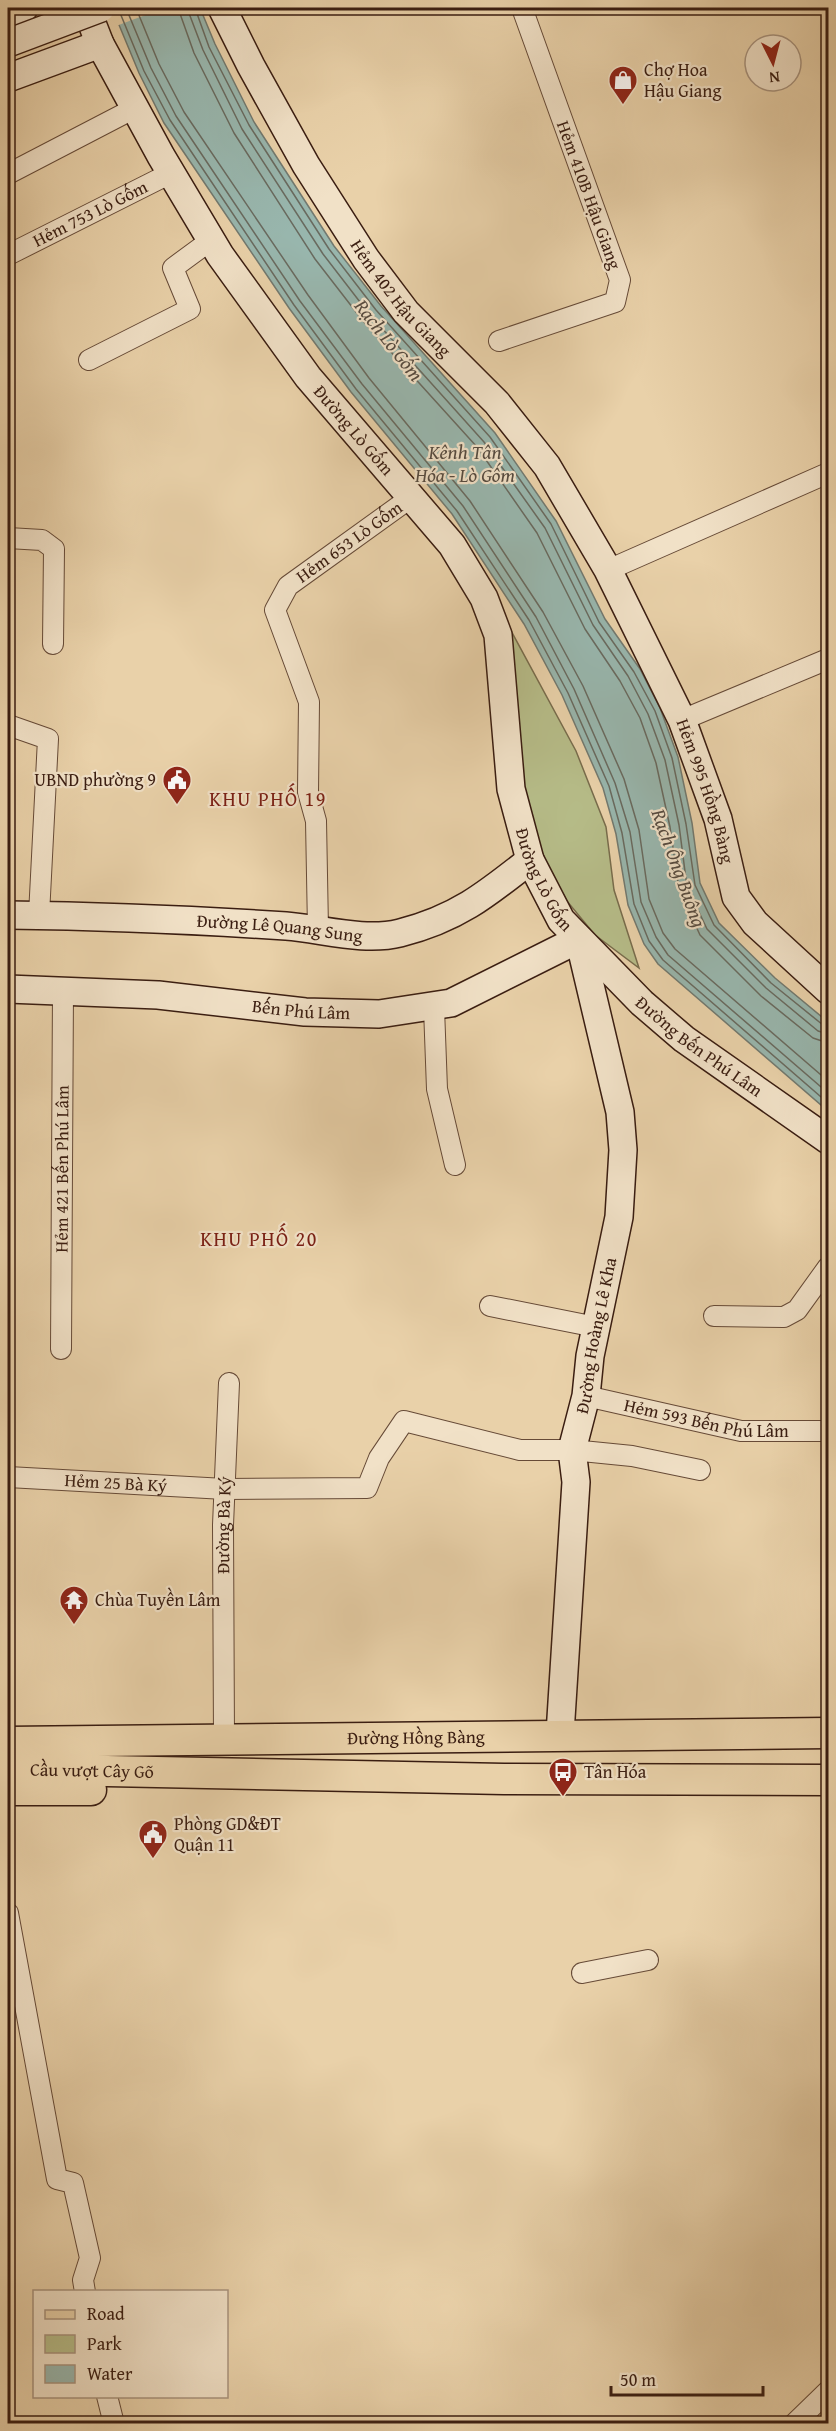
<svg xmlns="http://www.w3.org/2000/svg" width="836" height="2431" font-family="'Gentium Book Plus',serif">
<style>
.green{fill:#b6bc88;stroke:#786c4c;stroke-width:1.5}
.water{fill:#98b6ad;stroke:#72796f;stroke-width:1.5}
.pier{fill:#e9d1a9}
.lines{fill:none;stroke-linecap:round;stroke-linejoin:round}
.shore{stroke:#696a5f;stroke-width:1.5}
.street-casing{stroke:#664a37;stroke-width:22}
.secondary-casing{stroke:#3a1d11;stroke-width:30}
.primary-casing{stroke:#3a1d11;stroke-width:33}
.street{stroke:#f1e1c7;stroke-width:20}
.secondary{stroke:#f1e1c7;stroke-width:27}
.primary{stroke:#e9d1a9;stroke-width:30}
.secondary-bridge-casing{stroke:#3a1d11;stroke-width:30;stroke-linecap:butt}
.secondary-bridge{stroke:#f1e1c7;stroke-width:27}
.labels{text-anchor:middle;stroke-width:4.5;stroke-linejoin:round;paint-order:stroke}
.poi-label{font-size:18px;fill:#3a1d11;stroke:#f1e1c7;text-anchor:start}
.street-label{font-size:18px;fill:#3a1d11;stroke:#f1e1c7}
.water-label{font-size:20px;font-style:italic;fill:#564b40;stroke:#f1e1c7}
.neighbourhood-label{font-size:20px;letter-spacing:1.5px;fill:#7a1f14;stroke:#f1e1c7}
</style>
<rect width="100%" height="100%" fill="#e9d1a9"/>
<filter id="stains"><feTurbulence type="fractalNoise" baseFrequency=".00333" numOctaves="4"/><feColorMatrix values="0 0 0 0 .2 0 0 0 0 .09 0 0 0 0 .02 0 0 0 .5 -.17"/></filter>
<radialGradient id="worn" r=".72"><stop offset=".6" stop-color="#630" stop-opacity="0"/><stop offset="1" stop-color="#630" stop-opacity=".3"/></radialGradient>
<path class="green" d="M496,603L576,751L606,827L614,890L639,968L595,935L547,877L528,819Z"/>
<path class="water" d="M112,8H200L215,44L254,122L334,246L381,306L495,433L556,521L605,619L640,669L660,708L678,757L692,823L700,883L719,923L775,978L828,1022V1111L658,964L644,944L628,905L616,834L603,788L562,695L524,624L452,514L351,392L289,308L164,123L139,73Z"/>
<path class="pier" d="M109,8H164L116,26Z"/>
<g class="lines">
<g class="shore">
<path d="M118,8L144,71L170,120L294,305L356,389L457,511L529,620L568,693L609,786L622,833L634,904L649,941L663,960L828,1103"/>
<path d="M126,8L151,68L176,116L300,301L362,384L463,506L536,617L574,689L615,783L630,832L641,902L656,937L668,955L828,1093"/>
<path d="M136,8L159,64L184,112L308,295L369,378L470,501L543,612L583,686L624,779L639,830L649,899L663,933L675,949L828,1081"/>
<path d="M178,8L194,53L234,133L315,259L363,321L477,447L537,533L585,629L620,681L640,718L656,763L670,827L679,889L700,935L761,996L813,1038L828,1043"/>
<path d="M187,8L203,50L242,129L323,254L370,315L484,442L545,528L593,625L628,676L648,714L665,760L679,825L687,887L707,929L766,988L818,1031L828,1034"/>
<path d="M195,8L209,47L249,125L329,249L376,310L490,437L551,524L599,622L634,672L655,711L672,758L686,824L695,885L714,925L771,983L823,1025L828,1026"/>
</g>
<g class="street-casing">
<g id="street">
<path d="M8,174L135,108"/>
<path id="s1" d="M8,255L171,173"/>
<path d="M499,341L615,302L620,280L522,8"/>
<path d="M89,360L190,309L173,268L211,240"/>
<path d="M8,538L42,540L54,549L53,644"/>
<path d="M608,570L828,473"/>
<path d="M682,720L828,659"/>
<path d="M8,725L48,739L39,915"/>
<path id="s2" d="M318,929L316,821L308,792L309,702L275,610L288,586L413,496"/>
<path d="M434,1008L437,1089L455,1165"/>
<path d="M490,1306L596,1327"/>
<path d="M714,1316L784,1317L797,1310L828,1267"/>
<path id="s3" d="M61,1349L63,990"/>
<path id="s4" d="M586,1396L741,1431H828"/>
<path id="s5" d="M8,1477L225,1489L367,1488L379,1458L404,1421L520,1450H572L632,1456L700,1470"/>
<path id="s6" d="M224,1739L223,1525L229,1383"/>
<path d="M8,1913L57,2179L73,2183L90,2258L83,2280L85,2292"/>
<path d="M582,1973L648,1960"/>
<path d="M107,2396L114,2424"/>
<path d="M794,2424L828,2391"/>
</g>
</g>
<g class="secondary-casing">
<g id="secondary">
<path id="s7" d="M86,8L100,44L161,156L220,255L308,377L452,545L484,598L498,635L511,789L530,860L561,920L642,1003L684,1039L828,1140"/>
<path id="s8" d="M222,8L251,66L306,165L366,259L406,312L497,403L547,466L608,570L682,720L718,819L736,897L755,923L828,990"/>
<path d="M8,14L24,8"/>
<path d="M8,78L100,44"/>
<path id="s9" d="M8,915C100,916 194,920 286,926C323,929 364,942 400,933C456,919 486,895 530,860"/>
<path id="s10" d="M8,989L158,995L305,1012L379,1014L451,1003L579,939"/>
<path id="s11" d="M560,1734L576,1482L572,1450L586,1396L590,1356L619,1217L623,1150L620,1112L580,943"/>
</g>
</g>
<g class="primary-casing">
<g id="primary">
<path id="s12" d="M8,1742L828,1733"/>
<path id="s13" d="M8,1769L504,1779L828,1780"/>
<path d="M8,1790H91"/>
</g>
</g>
<use href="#street" class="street"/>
<use href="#secondary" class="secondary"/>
<use href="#primary" class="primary"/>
<g class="secondary-bridge-casing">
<path id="secondary-bridge" d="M8,43L101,8"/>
</g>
<use href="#secondary-bridge" class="secondary-bridge"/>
</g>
<defs>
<g id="shop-pin" transform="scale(1.5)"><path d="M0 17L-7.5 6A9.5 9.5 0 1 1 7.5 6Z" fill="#8f2418" stroke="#f1e1c7"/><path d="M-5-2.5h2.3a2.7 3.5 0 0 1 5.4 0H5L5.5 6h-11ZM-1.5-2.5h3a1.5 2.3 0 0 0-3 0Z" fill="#fff"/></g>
<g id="civic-pin" transform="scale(1.5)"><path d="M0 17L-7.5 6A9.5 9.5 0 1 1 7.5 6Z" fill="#8f2418" stroke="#f1e1c7"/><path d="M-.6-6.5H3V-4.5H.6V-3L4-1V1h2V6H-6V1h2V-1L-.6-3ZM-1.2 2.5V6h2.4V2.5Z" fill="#fff"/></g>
<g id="temple-pin" transform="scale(1.5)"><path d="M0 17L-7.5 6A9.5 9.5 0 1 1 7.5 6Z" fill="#8f2418" stroke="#f1e1c7"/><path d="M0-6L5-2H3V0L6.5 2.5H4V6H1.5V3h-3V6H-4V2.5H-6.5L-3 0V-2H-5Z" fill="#fff"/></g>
<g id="bus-pin" transform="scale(1.5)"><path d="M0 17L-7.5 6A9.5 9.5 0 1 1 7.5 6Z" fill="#8f2418" stroke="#f1e1c7"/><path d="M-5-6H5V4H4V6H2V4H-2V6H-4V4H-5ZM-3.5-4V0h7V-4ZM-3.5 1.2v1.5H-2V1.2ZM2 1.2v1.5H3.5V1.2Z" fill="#fff"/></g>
</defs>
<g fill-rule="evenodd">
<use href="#shop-pin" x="623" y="80"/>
<use href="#civic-pin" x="177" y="780"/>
<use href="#temple-pin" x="74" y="1600"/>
<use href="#bus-pin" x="563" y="1772"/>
<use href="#civic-pin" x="153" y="1834"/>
</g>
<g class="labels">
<g class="poi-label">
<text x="644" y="76">Chợ Hoa<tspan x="644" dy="21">Hậu Giang</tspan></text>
<text x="156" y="786" text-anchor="end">UBND phường 9</text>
<text x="95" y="1606">Chùa Tuyền Lâm</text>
<text x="584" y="1778">Tân Hóa</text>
<text x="174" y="1830">Phòng GD&amp;ĐT<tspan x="174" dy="21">Quận 11</tspan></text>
</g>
<g class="street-label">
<text transform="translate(589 195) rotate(70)" y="6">Hẻm 410B Hậu Giang</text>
<text dy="6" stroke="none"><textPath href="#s1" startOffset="92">Hẻm 753 Lò Gốm</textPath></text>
<text dy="6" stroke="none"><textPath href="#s8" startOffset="342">Hẻm 402 Hậu Giang</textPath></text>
<text dy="6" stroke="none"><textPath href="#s7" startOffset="502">Đường Lò Gốm</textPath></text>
<text dy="6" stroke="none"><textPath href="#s2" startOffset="429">Hẻm 653 Lò Gốm</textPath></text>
<text dy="6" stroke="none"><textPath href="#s8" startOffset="928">Hẻm 995 Hồng Bàng</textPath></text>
<text dy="6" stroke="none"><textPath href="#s7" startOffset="1006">Đường Lò Gốm</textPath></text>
<text dy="6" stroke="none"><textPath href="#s9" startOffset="272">Đường Lê Quang Sung</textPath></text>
<text dy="6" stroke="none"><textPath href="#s10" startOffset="294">Bến Phú Lâm</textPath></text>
<text dy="6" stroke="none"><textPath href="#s7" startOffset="1238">Đường Bến Phú Lâm</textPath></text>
<text dy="6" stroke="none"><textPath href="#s3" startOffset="180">Hẻm 421 Bến Phú Lâm</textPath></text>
<text dy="6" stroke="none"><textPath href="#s11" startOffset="402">Đường Hoàng Lê Kha</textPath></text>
<text dy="6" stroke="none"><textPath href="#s4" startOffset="123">Hẻm 593 Bến Phú Lâm</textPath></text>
<text dy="6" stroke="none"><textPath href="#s5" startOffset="108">Hẻm 25 Bà Ký</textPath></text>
<text dy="6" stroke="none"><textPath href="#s6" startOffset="214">Đường Bà Ký</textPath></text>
<text dy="6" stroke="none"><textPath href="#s12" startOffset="408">Đường Hồng Bàng</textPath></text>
<text dy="6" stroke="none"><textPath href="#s13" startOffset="84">Cầu vượt Cây Gõ</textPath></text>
</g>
<g class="water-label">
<text transform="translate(389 340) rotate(52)" y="7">Rạch Lò Gốm</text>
<text x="465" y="459">Kênh Tân<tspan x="465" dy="23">Hóa - Lò Gốm</tspan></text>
<text transform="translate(679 868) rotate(70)" y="7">Rạch Ông Buông</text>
</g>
<g class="neighbourhood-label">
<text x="268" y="806">KHU PHỐ 19</text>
<text x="259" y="1246">KHU PHỐ 20</text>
</g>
</g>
<rect width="836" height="2431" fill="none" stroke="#e9d1a9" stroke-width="30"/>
<rect x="9" y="9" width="818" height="2413" fill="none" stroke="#3a1d11" stroke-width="3"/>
<rect x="15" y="15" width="806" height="2401" fill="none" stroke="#3a1d11" stroke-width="1.5"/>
<rect x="33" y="2290" width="195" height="108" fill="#f1e1c7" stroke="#a8937e" stroke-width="1.5"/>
<rect x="45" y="2310" width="30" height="9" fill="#e9d1a9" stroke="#a8937e" stroke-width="1.5"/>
<text x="87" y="2320" font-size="18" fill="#3a1d11">Road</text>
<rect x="45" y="2335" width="30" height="18" fill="#b6bc88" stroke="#a8937e" stroke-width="1.5"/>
<text x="87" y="2350" font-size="18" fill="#3a1d11">Park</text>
<rect x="45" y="2365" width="30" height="18" fill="#98b6ad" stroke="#a8937e" stroke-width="1.5"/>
<text x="87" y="2380" font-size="18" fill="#3a1d11">Water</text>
<g transform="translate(773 63) rotate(174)"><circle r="28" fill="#f1e1c7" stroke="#a8937e" stroke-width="1.5"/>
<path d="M0-4.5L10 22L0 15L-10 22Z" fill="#8f2418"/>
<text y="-9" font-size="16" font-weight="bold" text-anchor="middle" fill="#3a1d11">N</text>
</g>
<path d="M611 2386v9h152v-9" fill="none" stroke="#3a1d11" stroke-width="3"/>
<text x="620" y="2386" font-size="18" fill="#3a1d11" stroke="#f1e1c7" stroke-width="4.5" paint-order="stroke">50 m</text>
<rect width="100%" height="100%" filter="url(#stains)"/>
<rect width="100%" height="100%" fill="url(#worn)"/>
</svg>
